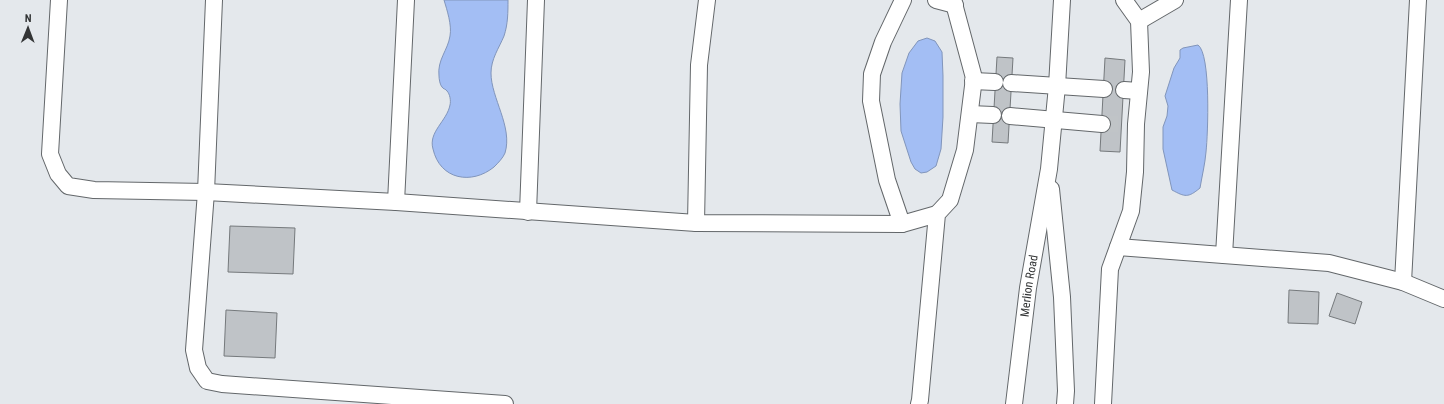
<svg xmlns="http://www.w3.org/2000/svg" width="1444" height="404" font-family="'Roboto Condensed',sans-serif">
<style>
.water{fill:#a3bef4;stroke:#8195bb}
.building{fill:#bfc3c7;stroke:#75797c}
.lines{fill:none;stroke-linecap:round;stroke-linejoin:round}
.minor-tunnel{stroke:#c0c4c7;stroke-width:16;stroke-dasharray:16 8;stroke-linecap:butt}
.minor-casing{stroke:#63676a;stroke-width:18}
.minor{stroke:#fff;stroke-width:16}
.labels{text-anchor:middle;stroke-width:4;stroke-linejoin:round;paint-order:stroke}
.street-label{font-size:12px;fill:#323435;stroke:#e4e8ec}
</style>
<rect width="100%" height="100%" fill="#e4e8ec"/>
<g class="water">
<path d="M444,0H508C508,12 508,24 504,36C499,48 491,59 491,73C491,98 513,127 505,153C503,158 498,163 494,167C472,185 440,180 433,149C428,132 447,121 450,105C451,101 450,94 447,91C446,89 443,89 442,87C440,85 439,79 439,76C437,60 448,50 450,36C452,25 447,10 444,0Z"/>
<path d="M927,38L935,41L942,52L943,76V117L941,149L936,166L927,172L921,173L915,169L911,162L901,131L900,104L902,73L909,53L918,41Z"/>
<path d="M1198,45C1211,54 1208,134 1206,152C1205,164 1202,176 1200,188C1188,198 1185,197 1172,190L1163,149V127L1167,116L1168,106L1165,96L1174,68L1180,58V50L1183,48Z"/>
</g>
<g class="building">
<path d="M997,57L1013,58L1008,143L992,142Z"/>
<path d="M1105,58L1125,60L1120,152L1100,151Z"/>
<path d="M230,226L295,228L293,274L228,272Z"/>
<path d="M1289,290L1319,292L1318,324L1288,323Z"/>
<path d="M1337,293L1362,302L1355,324L1329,316Z"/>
<path d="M226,310L277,313L275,358L224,356Z"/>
</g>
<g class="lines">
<path class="minor-tunnel" d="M1102,124H1122"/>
<g class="minor-casing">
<g id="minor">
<path d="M59,0L50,154L58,174L68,186L94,190L206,192L396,202L696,223L902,224L937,214"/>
<path d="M214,0L206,192L194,350L198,368L207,381L222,384L505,404"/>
<path d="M936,0L955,5"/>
<path d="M1139,21L1175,0"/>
<path d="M973,81L995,82"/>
<path d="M1011,83L1104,89"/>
<path d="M1124,90L1139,91"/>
<path d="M970,114L993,115"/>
<path d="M1010,116L1102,124"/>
<path d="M1051,189L1062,297L1066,391L1065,404"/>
<path d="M396,202L406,0"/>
<path d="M528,212L536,0"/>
<path d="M696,223L699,65L707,0"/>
<path d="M902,224L887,180L871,101L872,74L883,42L903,0"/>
<path d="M1118,247L1329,263L1403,282L1444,299"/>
<path d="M1224,255L1239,0"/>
<path d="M1403,282L1418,0"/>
<path d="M919,404L920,400L937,214L950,200L965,150L974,78L953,0"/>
<path id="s1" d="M1014,404L1028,288L1049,169L1057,86L1062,0"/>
<path d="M1103,404L1110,269L1131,211L1135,172L1136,124L1141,72L1139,21L1124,0"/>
</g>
</g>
<use href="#minor" class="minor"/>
</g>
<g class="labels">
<g class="street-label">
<text dy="4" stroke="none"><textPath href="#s1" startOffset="119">Merlion Road</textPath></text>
</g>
</g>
<g transform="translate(28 28) rotate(1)" stroke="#e4e8ec" stroke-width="3" paint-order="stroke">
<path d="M0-3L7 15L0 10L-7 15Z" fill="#323435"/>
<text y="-6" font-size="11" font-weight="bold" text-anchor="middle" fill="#323435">N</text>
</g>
</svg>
